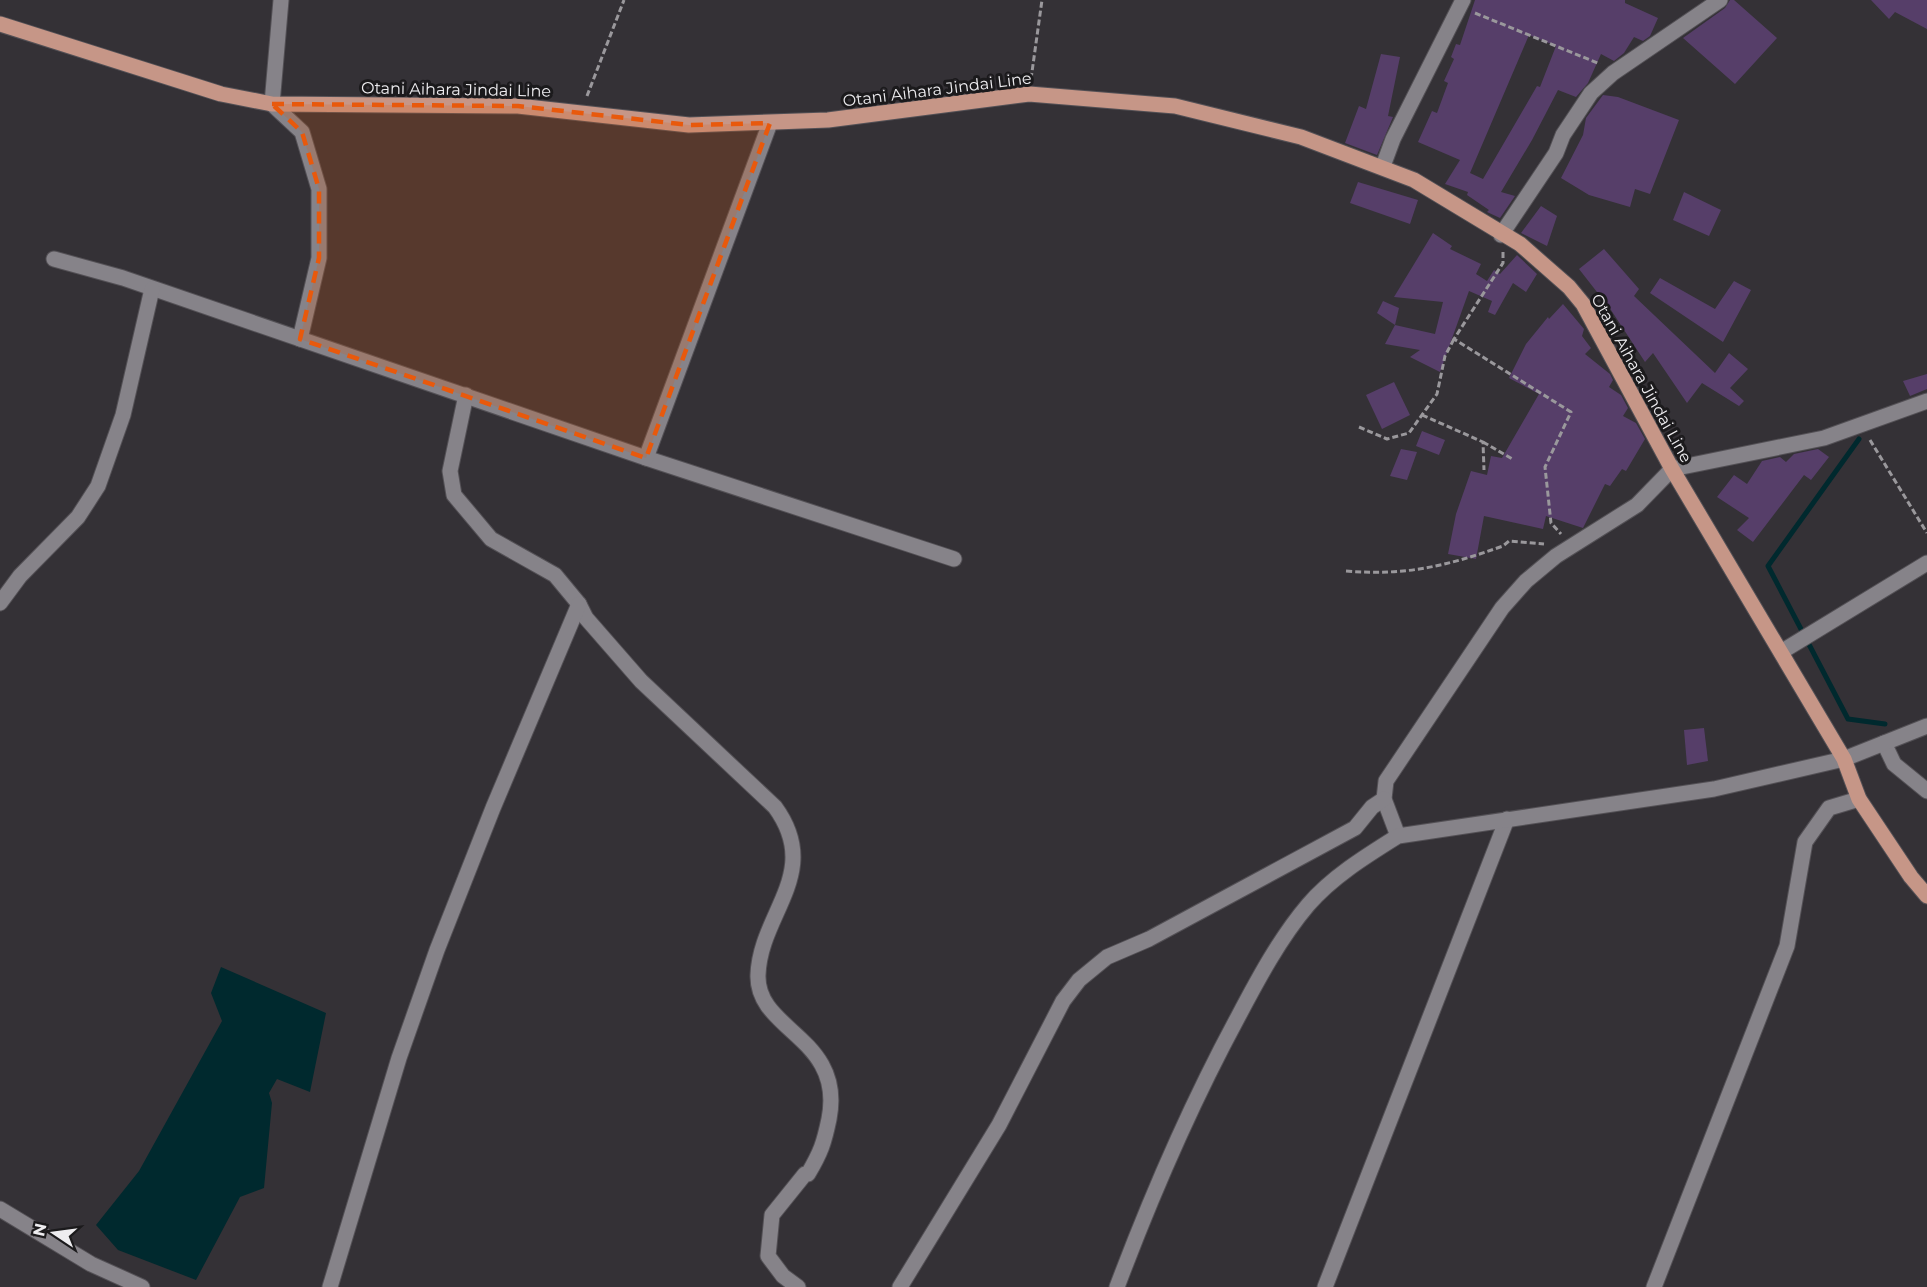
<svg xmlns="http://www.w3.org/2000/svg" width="1927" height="1287" font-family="Montserrat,sans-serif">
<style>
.water{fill:#00292e}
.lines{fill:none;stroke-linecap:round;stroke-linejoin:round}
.stream{stroke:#00292e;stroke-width:5}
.building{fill:#563e69;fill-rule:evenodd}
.street-casing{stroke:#535055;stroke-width:17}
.secondary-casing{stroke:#535055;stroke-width:17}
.primary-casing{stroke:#535055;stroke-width:17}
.path{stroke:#9a989c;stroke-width:3;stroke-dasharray:6 3;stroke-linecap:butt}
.street{stroke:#868389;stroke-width:15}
.secondary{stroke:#868389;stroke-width:15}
.primary{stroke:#c69687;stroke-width:15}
.marked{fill:#e8590c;fill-opacity:0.2;stroke:#e8590c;stroke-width:4.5;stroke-dasharray:12 8;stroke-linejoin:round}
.labels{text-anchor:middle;stroke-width:6;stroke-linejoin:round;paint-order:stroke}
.street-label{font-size:16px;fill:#eeedf0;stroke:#1b1a1c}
</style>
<rect width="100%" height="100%" fill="#343136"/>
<path class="water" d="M221,967L326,1013L310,1092L277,1079L269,1093L272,1103L264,1188L240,1197L196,1280L118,1250L96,1225L139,1171L222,1021L211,993Z"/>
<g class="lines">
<path class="stream" d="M1859,439L1768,566L1848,719L1885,724"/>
</g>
<g class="building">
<path d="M1475,0H1625V3L1658,18L1650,36L1643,41L1634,37L1624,53L1614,61L1601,54L1588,83L1576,97L1558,90L1532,140L1501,192L1515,196L1500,218L1487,212L1489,210L1467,195L1468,192L1445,184L1460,160L1418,142L1432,111L1437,113L1448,83L1444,81L1454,59L1451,57L1456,44L1460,45ZM1529,35L1556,46L1540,87L1537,86L1483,179L1470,173Z"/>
<path d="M1730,0H1734L1777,38L1735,84L1683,38L1725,8Z"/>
<path d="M1871,0H1927V29L1895,12L1889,19Z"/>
<path d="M1381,54L1400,57L1388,116L1393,117L1377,155L1345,143L1359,106L1366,109Z"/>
<path d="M1603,95L1618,97L1679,120L1650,194L1635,189L1630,207L1589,195L1561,178L1583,135L1586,118Z"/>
<path d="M1358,182L1418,200L1410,224L1350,203Z"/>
<path d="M1684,192L1721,210L1709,236L1673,220Z"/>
<path d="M1541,206L1557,216L1547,246L1521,233Z"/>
<path d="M1433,233L1452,246L1450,249L1481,264L1476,274L1487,281L1494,270L1500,274L1517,255L1537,274L1526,292L1513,283L1495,315L1488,312L1492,301L1469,291L1440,372L1410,357L1420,350L1385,344L1395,325L1435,334L1443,302L1394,297Z"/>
<path d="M1604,249L1639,289L1634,296L1715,373L1729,353L1748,369L1730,388L1744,401L1739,406L1702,383L1687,403L1653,353L1645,362L1611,310L1579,269Z"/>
<path d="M1660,278L1715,309L1734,281L1751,290L1723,342L1650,293Z"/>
<path d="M1383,301L1399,308L1395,325L1377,313Z"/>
<path d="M1563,304L1584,329L1582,336L1591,348L1585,354L1610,374L1613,380L1609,387L1621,395L1628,408L1623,416L1636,423L1645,439L1626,471L1622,469L1610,486L1605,484L1583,528L1546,516L1543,529L1484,516L1476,559L1448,554L1456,514L1471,471L1487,475L1491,456L1502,458L1539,394L1509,378L1526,344L1548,317L1549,319Z"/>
<path d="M1927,374V389L1910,396L1903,381Z"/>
<path d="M1394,382L1410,415L1382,429L1366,395Z"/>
<path d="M1422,431L1445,440L1439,455L1416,446Z"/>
<path d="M1401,449L1417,452L1407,480L1390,476Z"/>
<path d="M1818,449L1829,457L1811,480L1804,475L1753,542L1737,530L1749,518L1717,497L1734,475L1747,484L1762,461L1780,457L1786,462L1794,454Z"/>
<path d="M1704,728L1708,761L1687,765L1684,730Z"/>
</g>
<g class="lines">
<g class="street-casing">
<g id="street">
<path d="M281,0L272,104L302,132L319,189V258L300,339"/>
<path d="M1383,166L1393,139L1463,0"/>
<path d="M1501,235L1556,153L1563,135L1591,93L1613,73L1720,0"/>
<path d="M54,259L123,278L646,458L954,559"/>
<path d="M466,395L450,471L454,495L491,539L555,575L579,604L586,618L641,681L775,807C823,873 760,913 758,975C756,1031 845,1037 829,1119C824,1143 821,1152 808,1174H805L772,1215L768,1256L783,1276L798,1287"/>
<path d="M646,458L770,123"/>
<path d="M0,603L20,576L78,517L98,486L123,415L152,289"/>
<path d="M1781,652L1927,563"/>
<path d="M1884,743L1894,764L1927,791"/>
<path d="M1398,836L1384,799L1386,781L1502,608L1526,581L1556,556L1637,505L1672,469L1824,438L1927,401"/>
<path d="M0,1209L91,1264L142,1287"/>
<path d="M330,1287L399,1058L437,950L493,808L579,604"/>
<path d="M900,1287L999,1125L1063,1001L1079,980L1107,957L1149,939L1355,828L1372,807L1384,799"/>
<path d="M1325,1287L1507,819"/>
<path d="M1654,1287L1787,946L1805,842L1829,808L1859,799"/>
</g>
</g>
<g class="secondary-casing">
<path id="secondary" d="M1117,1287C1152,1194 1191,1104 1238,1017C1258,979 1280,938 1308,905C1332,877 1366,856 1398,836L1714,789L1844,759L1927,726"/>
</g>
<g class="primary-casing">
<path id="primary" d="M0,24L221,94L272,104L518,106L689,125L828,120L1029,94L1175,106L1301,137L1414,180L1520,244L1569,287L1583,304L1672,469L1844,759L1859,799L1911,877L1927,896"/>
</g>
<g class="path">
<path d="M1475,13L1600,64"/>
<path d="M1031,79L1042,0"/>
<path d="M587,96L624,0"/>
<path d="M1503,252V263L1454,339L1571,412L1545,467L1551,523L1561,534"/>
<path d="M1422,415L1483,442L1484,470"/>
<path d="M1359,427L1387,439L1409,433L1437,394L1445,356L1454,339"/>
<path d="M1870,440L1927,533"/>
<path d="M1483,442L1514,460"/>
<path d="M1346,571C1406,576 1447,566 1503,546L1509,541L1544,544"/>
</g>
<use href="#street" class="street"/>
<use href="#secondary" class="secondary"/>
<use href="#primary" class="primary"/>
</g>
<path class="marked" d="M272,104L518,106L689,125L770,123L646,458L300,339L319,258V189L302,132Z"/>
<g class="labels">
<g class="street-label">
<text transform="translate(456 89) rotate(1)" y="6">Otani Aihara Jindai Line</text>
<text transform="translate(937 89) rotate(-7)" y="6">Otani Aihara Jindai Line</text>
<text transform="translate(1642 378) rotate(61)" y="6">Otani Aihara Jindai Line</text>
</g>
</g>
<g transform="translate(54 1233) rotate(283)" stroke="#1b1a1c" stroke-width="4.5" paint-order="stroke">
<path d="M0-4.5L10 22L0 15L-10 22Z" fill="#eeedf0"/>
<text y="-9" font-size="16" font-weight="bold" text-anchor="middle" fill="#eeedf0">N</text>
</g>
</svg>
